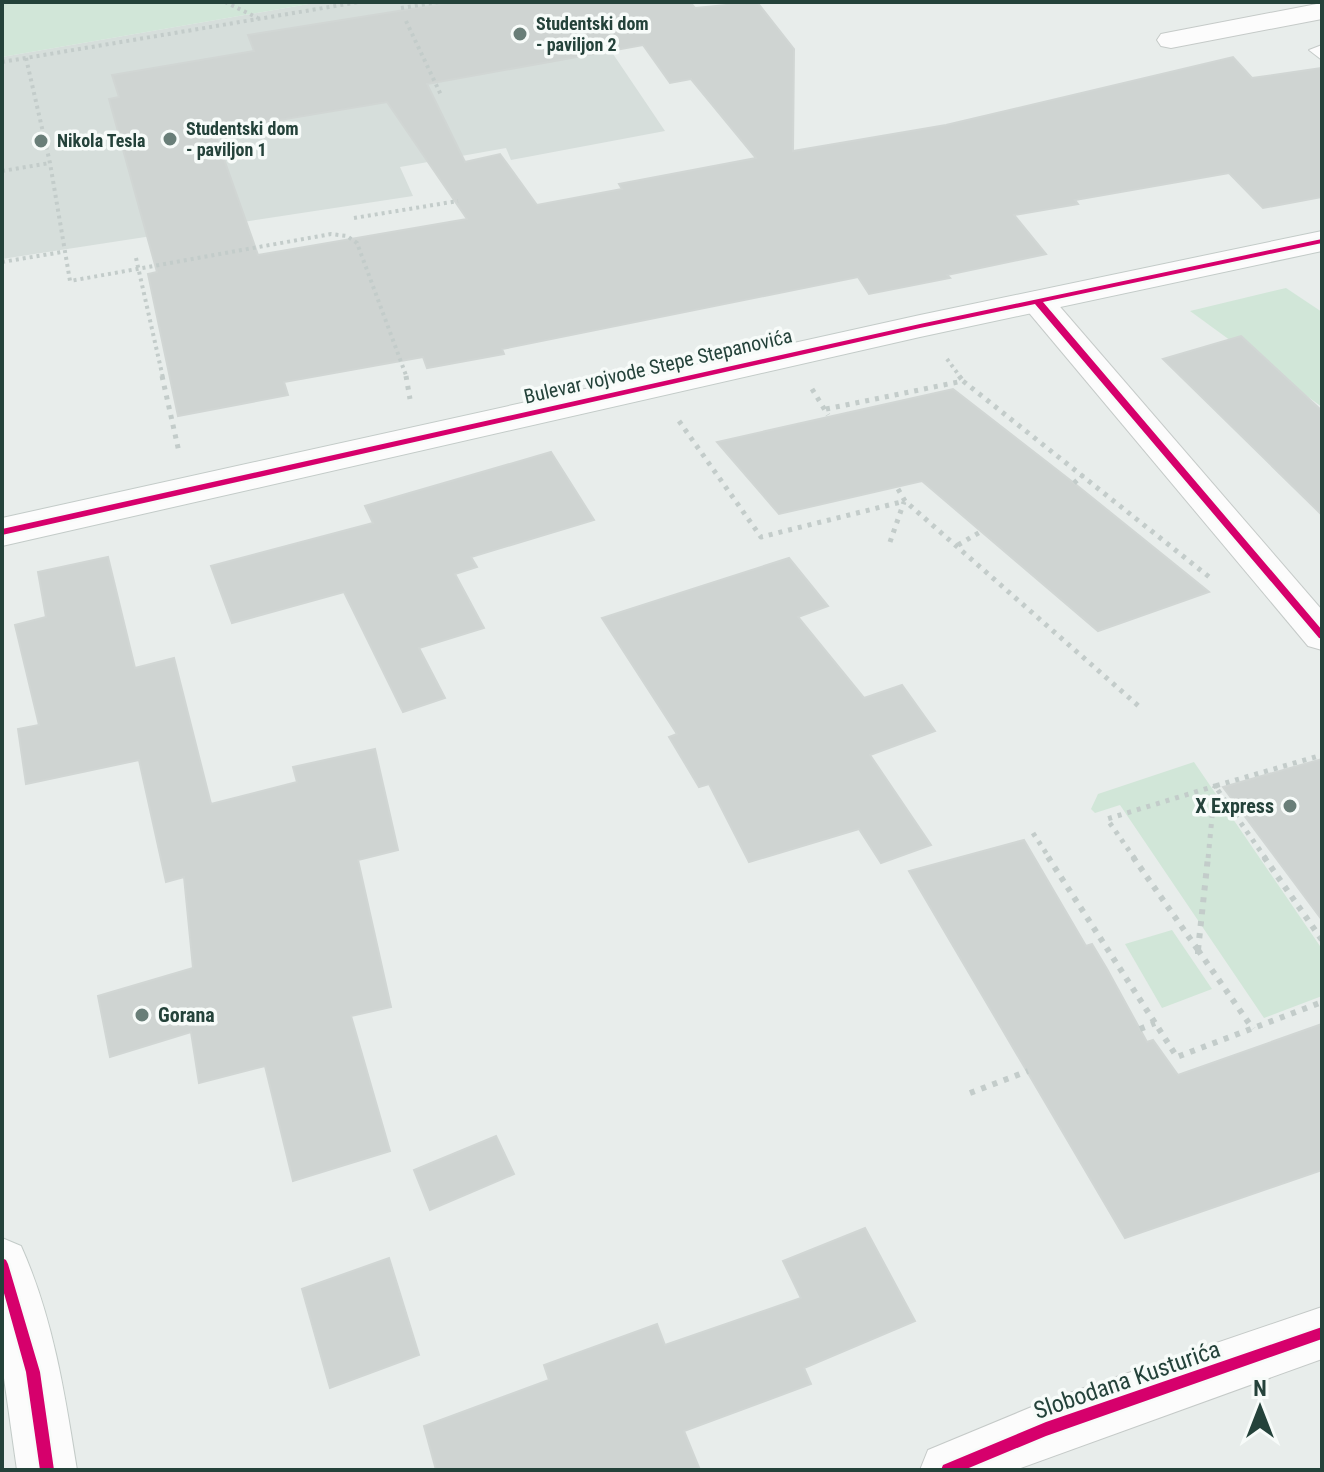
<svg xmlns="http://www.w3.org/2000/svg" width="1324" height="1472" font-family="'Roboto Condensed',sans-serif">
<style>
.built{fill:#d6dedb}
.green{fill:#d1e6d8}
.building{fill:#cfd4d2;stroke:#d1d6d4;stroke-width:2;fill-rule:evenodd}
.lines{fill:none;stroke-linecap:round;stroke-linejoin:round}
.lane-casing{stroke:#c5cac8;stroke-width:2}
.street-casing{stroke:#c5cac8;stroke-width:2}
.secondary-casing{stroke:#c3cbc8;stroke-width:2}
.path-far2{stroke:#c3ccca;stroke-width:4;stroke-dasharray:3 4;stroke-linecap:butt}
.path-far1{stroke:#c3ccca;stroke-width:5;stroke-dasharray:4 6;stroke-linecap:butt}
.path{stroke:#c3ccca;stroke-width:6;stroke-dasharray:5 7;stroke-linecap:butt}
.lane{fill:#fcfcfc;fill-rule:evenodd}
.street{fill:#fcfcfc;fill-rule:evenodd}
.secondary{fill:#fcfcfc;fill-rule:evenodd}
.cycleway-casing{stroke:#f7fbf9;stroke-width:5}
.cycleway{fill:#d6006c;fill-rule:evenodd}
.poi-dot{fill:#697e78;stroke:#f7fbf9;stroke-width:3}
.labels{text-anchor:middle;stroke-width:7;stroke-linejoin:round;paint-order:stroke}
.far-poi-label{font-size:18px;font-weight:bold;fill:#24423a;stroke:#f7fbf9;text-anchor:start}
.street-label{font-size:20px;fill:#24423a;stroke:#f7fbf9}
.poi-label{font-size:20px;font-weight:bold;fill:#24423a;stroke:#f7fbf9;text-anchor:end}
.near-street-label{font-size:24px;fill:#24423a;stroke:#f7fbf9}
</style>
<rect width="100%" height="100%" fill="#e8edeb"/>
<path class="built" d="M320,2H578L665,131L511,160L506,148L400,167L413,196L2,259V57Z"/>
<g class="green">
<path d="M2,2H320L2,57Z"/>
<path d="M1286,288L1322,312V407L1190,311Z"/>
<path d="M1194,762L1322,949V996L1264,1018L1120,805L1095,813L1091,809L1098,794Z"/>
<path d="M1172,930L1212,989L1162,1008L1125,944Z"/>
</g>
<g class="building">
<path d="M455,2H690L695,8L757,2L794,49L793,151L946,125L1233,57L1252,78L1322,68V197L1263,208L1229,173L1075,200L1078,204L1014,215L1046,254L947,275L950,278L869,294L858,277L502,349L504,354L427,368L423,357L284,382L288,395L178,416L148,274L157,272L109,99L119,97L112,75L254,51L248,35ZM643,45L670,83L691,79L756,158L619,184L622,189L537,205L500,154L465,162L427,84ZM387,102L467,219L258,255L214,131Z"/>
<path d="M1241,336L1322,411V515L1163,359Z"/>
<path d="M953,389L1074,483L1209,592L1098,631L922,481L779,514L717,442Z"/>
<path d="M551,452L594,520L471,557L477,567L455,574L484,628L419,648L445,698L403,712L344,592L232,623L211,566L373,523L365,506Z"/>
<path d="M108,557L135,668L174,658L211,804L297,782L293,767L375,749L398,850L358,860L391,1007L351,1016L390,1151L293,1181L265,1066L199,1083L191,1032L110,1057L98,996L193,968L184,877L166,882L139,760L26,784L18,729L39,725L15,625L46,617L38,572Z"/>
<path d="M789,558L828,606L798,617L864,698L902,685L935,731L870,755L931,845L881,863L859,829L749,862L709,784L699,787L669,737L677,734L602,618Z"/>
<path d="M1322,759V920L1223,787Z"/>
<path d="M1024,840L1086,946L1092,944L1107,969L1147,1042L1153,1040L1178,1075L1322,1024V1170L1125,1238L909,871Z"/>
<path d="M496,1136L514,1174L430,1210L414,1170Z"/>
<path d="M865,1228L915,1321L804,1368L811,1384L684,1431L700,1470H436L424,1426L549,1380L544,1365L657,1324L665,1345L801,1298L783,1261Z"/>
<path d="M389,1258L419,1355L330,1388L302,1289Z"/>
</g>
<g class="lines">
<g class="lane-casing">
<path id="lane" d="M1322,45V60L1309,50Z"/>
</g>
<g class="street-casing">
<g id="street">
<path d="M1322,3V19L1171,48L1161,46L1157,40L1161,34L1171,32Z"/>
<path d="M1037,291L1049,294L1322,610V650L1308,646L1025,308L1020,301L1025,294Z"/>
<path d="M1322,1307V1359L1015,1470H920L928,1450L1046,1401Z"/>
</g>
</g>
<g class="secondary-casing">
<g id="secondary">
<path d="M1322,231V251L920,337L2,546V518L920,315Z"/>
<path d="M2,1238L21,1246C53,1317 65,1394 77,1470H17L2,1364Z"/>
</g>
</g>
<g class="path-far2">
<path d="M225,2L258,18"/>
<path d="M401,8L439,2"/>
<path d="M406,21L441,95"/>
<path d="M26,58L50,163L70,281L331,234L347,236L357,243L407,378"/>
<path d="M2,62L359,2"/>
<path d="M2,171L50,163"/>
<path d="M354,218L458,201"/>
<path d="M136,258L163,378"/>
<path d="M2,262L62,252"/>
<path d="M947,359L961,378"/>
</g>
<g class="path-far1">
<path d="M162,376L179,452"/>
<path d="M406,376L410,399"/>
<path d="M959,376L963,381"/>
<path d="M812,389L828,415"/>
<path d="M826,409L963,381L1213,580"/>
<path d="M679,421L761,537L905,501"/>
<path d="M1074,483L1083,475"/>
<path d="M898,489L905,501L1142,709"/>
<path d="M890,542L904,502"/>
<path d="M958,545L982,531"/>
<path d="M1033,833L1050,859"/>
<path d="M1135,859L1107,819L1215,786L1208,859"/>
<path d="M1266,859L1215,786L1322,755"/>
</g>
<g class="path">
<path d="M1048,857L1177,1057L1322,1002"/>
<path d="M1133,857L1198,950"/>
<path d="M1264,857L1322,940"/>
<path d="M1198,950L1253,1029"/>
<path d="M1198,950L1208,857"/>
<path d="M1198,954V950"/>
<path d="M1140,1029L1155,1023"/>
<path d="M970,1093L1028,1071"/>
</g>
<use href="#lane" class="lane"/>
<use href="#street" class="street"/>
<use href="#secondary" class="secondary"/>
<g class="cycleway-casing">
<g id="cycleway">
<path d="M1322,239V243L1043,302L1322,630V639L1319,638L1035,304L920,328L2,535V529L920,324Z"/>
<path d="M2,1258L6,1260L8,1264L40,1372L54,1470H40L26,1372L2,1286Z"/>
<path d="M1322,1327V1339L1046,1436L964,1470H941L943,1465L1046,1422Z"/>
</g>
</g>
<use href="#cycleway" class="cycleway"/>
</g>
<g class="poi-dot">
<circle cx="520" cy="34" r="8"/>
<circle cx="170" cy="139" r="8"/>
<circle cx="41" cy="141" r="8"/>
<circle cx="1290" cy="806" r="8"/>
<circle cx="142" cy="1015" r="8"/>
</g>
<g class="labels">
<g class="far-poi-label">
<text x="536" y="30">Studentski dom<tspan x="536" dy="21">- paviljon 2</tspan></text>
<text x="186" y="135">Studentski dom<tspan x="186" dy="21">- paviljon 1</tspan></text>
<text x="57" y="147">Nikola Tesla</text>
</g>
<g class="street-label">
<text transform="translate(658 366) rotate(-13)" y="7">Bulevar vojvode Stepe Stepanovića</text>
</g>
<g class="poi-label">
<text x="1274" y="813">X Express</text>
<text x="158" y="1022" text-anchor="start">Gorana</text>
</g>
<g class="near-street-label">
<text transform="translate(1127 1380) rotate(-19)" y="8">Slobodana Kusturića</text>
</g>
</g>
<rect width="1324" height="1472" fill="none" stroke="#24423a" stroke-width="8"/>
<g transform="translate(1260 1408)" stroke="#f7fbf9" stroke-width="6" paint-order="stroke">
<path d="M0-6L14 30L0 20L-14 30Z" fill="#24423a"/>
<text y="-12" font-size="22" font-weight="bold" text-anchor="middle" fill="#24423a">N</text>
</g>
</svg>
